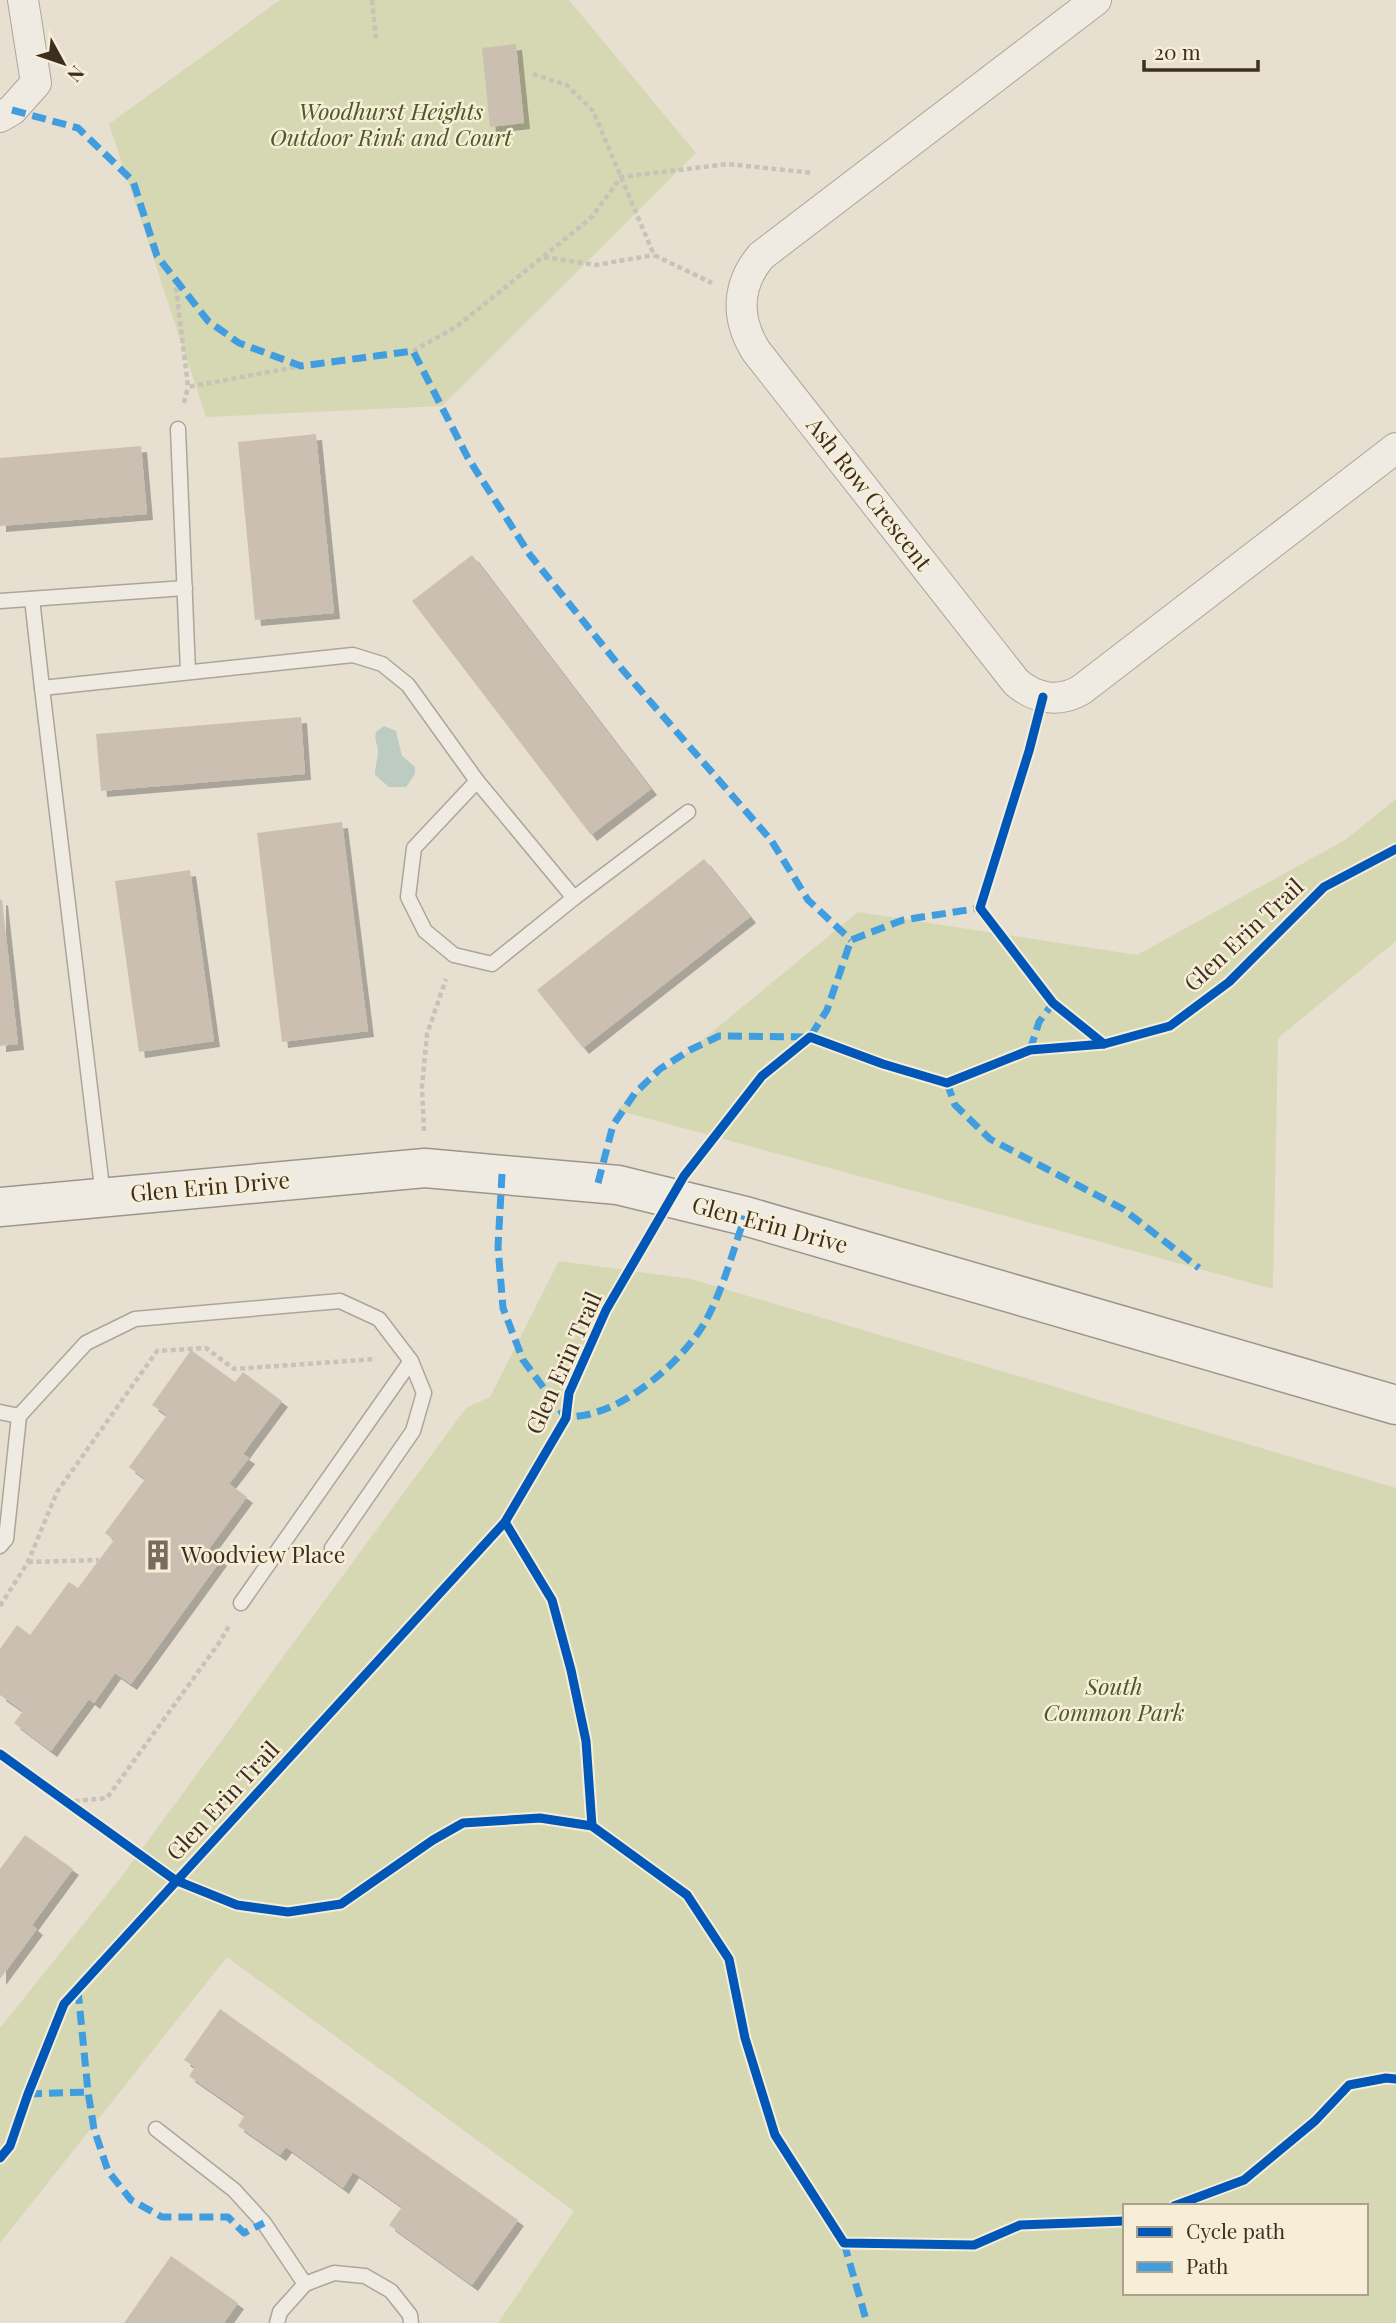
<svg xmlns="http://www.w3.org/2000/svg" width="1396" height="2323" font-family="'Playfair Display',serif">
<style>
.green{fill:#d6d7b3;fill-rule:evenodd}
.water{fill:#bcccc2}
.building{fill:#cbbfb2;filter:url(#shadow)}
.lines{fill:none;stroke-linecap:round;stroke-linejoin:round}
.lane-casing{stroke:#ada599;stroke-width:17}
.street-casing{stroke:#ada599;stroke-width:32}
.secondary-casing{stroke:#9c958a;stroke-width:41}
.path{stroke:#c8c2b9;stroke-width:4.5;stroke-dasharray:5 3.5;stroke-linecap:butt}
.lane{stroke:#efebe3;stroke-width:14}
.street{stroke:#efebe3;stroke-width:30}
.secondary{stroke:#efebe3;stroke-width:38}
.quiet{stroke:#3f9de0;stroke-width:7;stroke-dasharray:14 7;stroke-linecap:butt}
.cycleway-casing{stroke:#f7eed8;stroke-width:13}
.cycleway{stroke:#0057b8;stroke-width:9}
.labels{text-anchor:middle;stroke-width:5;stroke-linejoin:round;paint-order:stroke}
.park-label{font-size:23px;font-style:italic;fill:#4d5a26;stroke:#f7eed8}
.street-label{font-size:23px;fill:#3d2e20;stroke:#f7eed8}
.poi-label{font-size:23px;fill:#3d2e20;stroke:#f7eed8;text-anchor:start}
</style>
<defs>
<filter id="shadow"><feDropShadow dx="6" dy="6" stdDeviation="0" flood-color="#0004"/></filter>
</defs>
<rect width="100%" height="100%" fill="#e7e0d1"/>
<g class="green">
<path d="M280,0H569L696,153L442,406L206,417L109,124Z"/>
<path d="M1396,799V941L1278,1038L1273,1289L617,1110L858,912L1137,955L1345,840Z"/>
<path d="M559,1261L691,1279L1396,1488V2323H498L574,2211L227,1957L0,2243V2028L122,1876L466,1408L490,1397ZM1125,2206H1366V2293H1125Z"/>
</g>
<path class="water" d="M384,726L396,731L402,756L415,767V774L406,787H389L375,775C375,766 378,758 378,750C377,743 374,739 376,732Z"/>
<g class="building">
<path d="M516,44L524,123L490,127L482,48Z"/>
<path d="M316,434L334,613L255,620L238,442Z"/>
<path d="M141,446L147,514L0,526V458Z"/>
<path d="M472,555L651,789L591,835L412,601Z"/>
<path d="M301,717L305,774L101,791L96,734Z"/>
<path d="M342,822L368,1031L282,1042L257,833Z"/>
<path d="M704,859L750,917L583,1048L537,990Z"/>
<path d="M190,870L214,1041L139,1052L115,881Z"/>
<path d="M2,899L18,1044L0,1046V900Z"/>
<path d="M191,1350L235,1382L243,1372L282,1401L243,1454L249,1458L229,1484L247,1497L208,1550L221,1560L131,1684L115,1673L94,1703L89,1699L51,1751L14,1723L23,1711L0,1695V1649L17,1625L30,1635L69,1582L78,1588L114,1540L105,1533L145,1479L129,1467L167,1415L152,1405Z"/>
<path d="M25,1835L73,1869L32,1925L37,1929L0,1979V1869Z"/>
<path d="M220,2009L518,2220L472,2285L389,2225L402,2207L353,2172L343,2188L286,2147L280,2155L238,2126L245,2115L189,2076L195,2067L184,2060Z"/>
<path d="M171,2256L238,2303L224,2323H124Z"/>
</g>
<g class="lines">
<g class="lane-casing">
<g id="lane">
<path d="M178,429L188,672"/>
<path d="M32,599L42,688"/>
<path d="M0,601L185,588"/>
<path d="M477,781L574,898"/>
<path d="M103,1196L42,688L353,655L382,664L408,685L477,781L414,848L408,897L425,931L454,955L492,964L574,898L688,812"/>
<path d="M0,1412L19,1416"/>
<path d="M0,1546L6,1539L19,1416L86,1343L135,1319L340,1301L379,1319L411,1361L424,1393L413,1431L332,1548"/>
<path d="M241,1603L411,1361"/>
<path d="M156,2129L234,2190L264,2223L305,2284"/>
<path d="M277,2323L280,2312L305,2284L334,2273L365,2276L391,2291L410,2315L411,2323"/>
</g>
</g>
<g class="street-casing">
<g id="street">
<path d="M1096,0L761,256C736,286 736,319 756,351L1016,682C1035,699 1059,703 1081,690L1396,448"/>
<path d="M0,117L12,110L36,83L23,0"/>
</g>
</g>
<g class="secondary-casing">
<path id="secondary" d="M0,1207L425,1168L618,1185L745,1216L1396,1405"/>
</g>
<g class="path">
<path d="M372,0L376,38"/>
<path d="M533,74L567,85L593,111L654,255L712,283"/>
<path d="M544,257L596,265L654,255"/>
<path d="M175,279L188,387L301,366"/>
<path d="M413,351L456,327L591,218L621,177L728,164L813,173"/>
<path d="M184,403L188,387"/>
<path d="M424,1131L422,1087L427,1034L446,979"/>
<path d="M28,1562L99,1560"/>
<path d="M0,1606L28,1562L57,1492L157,1351L206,1348L234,1369L376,1359"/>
<path d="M0,1751L1,1754"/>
<path d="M66,1802L107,1798L219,1643L229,1626"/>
</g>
<use href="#lane" class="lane"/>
<use href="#street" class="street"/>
<use href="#secondary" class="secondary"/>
<g class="quiet">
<path d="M12,110L78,128L133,181L157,256L208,321L239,343L301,366L413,351L468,458L530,555L621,668L771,840L808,900L851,940"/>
<path d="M1030,1050L1039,1022L1053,1003"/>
<path d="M947,1083L955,1105L990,1139L1123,1209L1199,1268"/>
<path d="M502,1174L498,1247L503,1308L523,1360L566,1418C575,1416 585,1416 593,1413C633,1403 685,1358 705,1322C723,1290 733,1251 745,1216"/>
<path d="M598,1183L613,1125L635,1093L660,1069L690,1050L719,1036L810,1037L827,1010L851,940L903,920L980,908"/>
<path d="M78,1990L88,2092L94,2129L108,2171L131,2200L162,2217H228L244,2233L264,2223"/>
<path d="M28,2094L88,2092"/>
<path d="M844,2243L867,2323"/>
</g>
<g class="cycleway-casing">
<g id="cycleway">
<path d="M1043,697L1029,751L980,908L1053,1003L1104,1044"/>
<path d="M505,1522L552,1600L571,1670L586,1741L592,1826"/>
<path d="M0,1754L175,1880L237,1905L288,1912L341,1904L433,1840L463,1823L540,1818L592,1826L687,1895L729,1959L745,2038L775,2135L844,2243L974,2245L1020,2225L1125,2221"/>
<path d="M0,2158L10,2146L28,2094L64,2004L505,1522L566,1418L569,1393L606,1310L684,1176L762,1076L810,1037L883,1064L947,1083L1030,1050L1104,1044L1170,1026L1229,982L1324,887L1396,849"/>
<path d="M1174,2206L1244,2180L1315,2121L1349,2085L1386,2078L1396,2079"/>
</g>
</g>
<use href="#cycleway" class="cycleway"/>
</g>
<defs>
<g id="building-bare" transform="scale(2.415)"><path d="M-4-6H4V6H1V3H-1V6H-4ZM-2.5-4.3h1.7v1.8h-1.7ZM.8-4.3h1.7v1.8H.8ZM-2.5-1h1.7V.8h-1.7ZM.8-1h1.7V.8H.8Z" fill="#786c5e" stroke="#f7eed8" stroke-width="2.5" paint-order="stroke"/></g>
</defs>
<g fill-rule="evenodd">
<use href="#building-bare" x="158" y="1555"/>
</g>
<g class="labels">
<g class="park-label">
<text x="391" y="120">Woodhurst Heights<tspan x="391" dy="26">Outdoor Rink and Court</tspan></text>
<text x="1114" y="1695">South<tspan x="1114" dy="26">Common Park</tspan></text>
</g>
<g class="street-label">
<text transform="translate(869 494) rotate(52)" y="8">Ash Row Crescent</text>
<text transform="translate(1244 935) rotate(-43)" y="8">Glen Erin Trail</text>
<text transform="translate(210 1187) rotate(-5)" y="8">Glen Erin Drive</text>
<text transform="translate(770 1225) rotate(15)" y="8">Glen Erin Drive</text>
<text transform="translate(564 1363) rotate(-66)" y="8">Glen Erin Trail</text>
<text transform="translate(223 1801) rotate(-47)" y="8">Glen Erin Trail</text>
</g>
<g class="poi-label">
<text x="181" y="1563">Woodview Place</text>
</g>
</g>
<rect x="1123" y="2204" width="245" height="91" fill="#f7eed8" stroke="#ada18e" stroke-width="2"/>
<rect x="1137" y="2227" width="35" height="10" fill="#0057b8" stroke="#ada18e" stroke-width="2"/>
<text x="1186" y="2239" font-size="21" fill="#3d2e20">Cycle path</text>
<rect x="1137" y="2262" width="35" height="10" fill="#3f9de0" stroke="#ada18e" stroke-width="2"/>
<text x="1186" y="2274" font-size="21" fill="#3d2e20">Path</text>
<g transform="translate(63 63) rotate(130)" stroke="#f7eed8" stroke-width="5" paint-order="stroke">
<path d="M0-5L12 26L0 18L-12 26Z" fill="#3d2e20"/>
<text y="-10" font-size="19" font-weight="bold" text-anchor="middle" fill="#3d2e20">N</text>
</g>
<path d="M1144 60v10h114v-10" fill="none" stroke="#3d2e20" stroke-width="3.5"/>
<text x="1154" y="60" font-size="21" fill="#3d2e20" stroke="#f7eed8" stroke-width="5" paint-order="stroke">20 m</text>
</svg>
